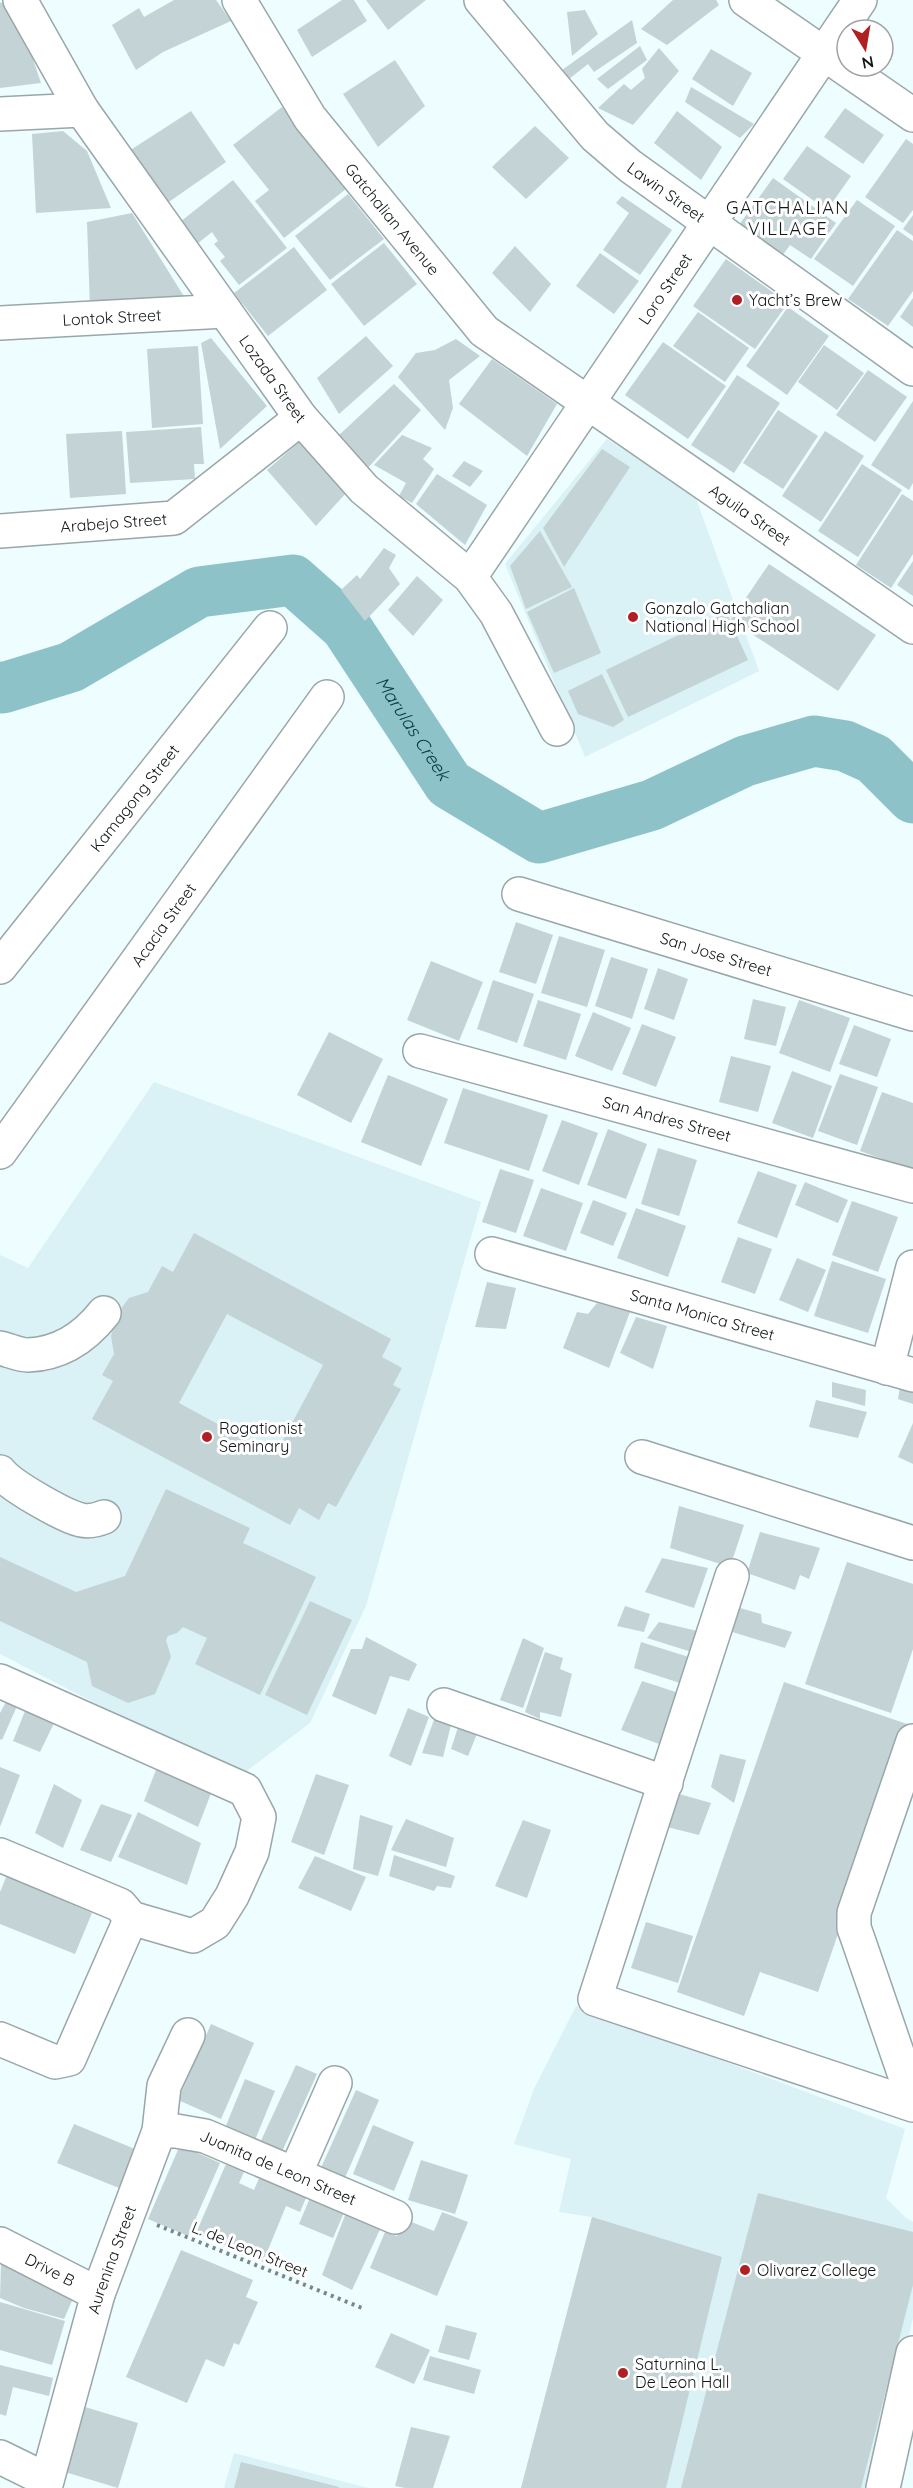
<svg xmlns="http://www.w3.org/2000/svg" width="913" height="2488" font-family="Quicksand,sans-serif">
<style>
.built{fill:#daf2f5}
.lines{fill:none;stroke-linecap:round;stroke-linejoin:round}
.river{stroke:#8dc2c9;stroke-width:51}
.building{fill:#c4d3d5;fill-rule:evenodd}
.minor-casing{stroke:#99a7a9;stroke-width:36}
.path{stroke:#7c8587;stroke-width:4;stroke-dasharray:3 4.5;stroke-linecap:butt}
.minor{stroke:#fff;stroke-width:33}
.poi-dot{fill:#b01f21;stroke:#fff;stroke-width:2}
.labels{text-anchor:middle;stroke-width:6;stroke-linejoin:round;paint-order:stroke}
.street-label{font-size:16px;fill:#111617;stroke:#fff}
.poi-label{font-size:16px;fill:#111617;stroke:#fff;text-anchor:start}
.neighbourhood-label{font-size:18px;letter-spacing:1.5px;fill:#111617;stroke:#fff}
.water-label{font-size:18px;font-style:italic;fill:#083c42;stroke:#fff}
</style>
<rect width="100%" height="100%" fill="#eefdff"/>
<g class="built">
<path d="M607,439L695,496L759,671L585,757L505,564Z"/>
<path d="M154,1082L481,1202L366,1606L310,1723L239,1777L0,1654V1255L28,1268Z"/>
<path d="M576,2006L905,2129L886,2198L906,2218L913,2222V2318L873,2488H521L592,2217L559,2212L571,2159L514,2144L534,2089Z"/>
<path d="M234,2453L368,2488H224Z"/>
</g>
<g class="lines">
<path class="river" id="s1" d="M0,687L3,688L71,667L199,592L293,580L346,627L449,784L539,838L652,805L745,761L814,741L845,746L874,759L913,798"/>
</g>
<g class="building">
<path d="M13,0L41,83L0,88V3Z"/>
<path d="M174,0H216L231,21L163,52L136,70L112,25L139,8L144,17Z"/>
<path d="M342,0H354L367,21L312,57L297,30Z"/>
<path d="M366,0H426L388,30Z"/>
<path d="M673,0H716L719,5L667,45L641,29Z"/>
<path d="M585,10L598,34L572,56L567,12Z"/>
<path d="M632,20L637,43L594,72L588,64L569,79L562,70Z"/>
<path d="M640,46L647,60L608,89L597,79Z"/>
<path d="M659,48L679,71L633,125L598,108L624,84L631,90L645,78L642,69Z"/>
<path d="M711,49L752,73L733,106L692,79Z"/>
<path d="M395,60L425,106L378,147L343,94Z"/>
<path d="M691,87L754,124L740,138L685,102Z"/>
<path d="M282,107L346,189L284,238L255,201L269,190L233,145Z"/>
<path d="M845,108L884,135L863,164L824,137Z"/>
<path d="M191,111L226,162L166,204L129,151Z"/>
<path d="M677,111L722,147L701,180L654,143Z"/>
<path d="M535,126L569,158L526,199L492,167Z"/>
<path d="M63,131L87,151L111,208L36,213L32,134Z"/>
<path d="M906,139L913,144V210L903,223L865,197Z"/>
<path d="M807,146L851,176L827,210L783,179Z"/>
<path d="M773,178L836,223L811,259L790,245L782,256L739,225Z"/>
<path d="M233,180L287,248L239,285L220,261L225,257L214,244L218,241L212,232L197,244L180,222Z"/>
<path d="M348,194L384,239L330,280L295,236Z"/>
<path d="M622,196L672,230L640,275L603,250L629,213L616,203Z"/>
<path d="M857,200L895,226L853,286L814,259Z"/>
<path d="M132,213L185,298L90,308L87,222Z"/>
<path d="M913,215V236L903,229Z"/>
<path d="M897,230L913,241V291L888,326L848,299Z"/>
<path d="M384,243L417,284L364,326L331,284Z"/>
<path d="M515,246L551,284L530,312L492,273Z"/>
<path d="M294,247L327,290L268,336L234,293Z"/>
<path d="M600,253L639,281L614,314L576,286Z"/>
<path d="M726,259L788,303L755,349L693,306Z"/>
<path d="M913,298V327L900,317Z"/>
<path d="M788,307L829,336L787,395L746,366Z"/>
<path d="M698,312L749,348L725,382L673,346Z"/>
<path d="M366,336L393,366L339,414L317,378Z"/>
<path d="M211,338L267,406L220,449L201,343Z"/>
<path d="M456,339L480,356L449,380L453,408L445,430L398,377L416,353L435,350Z"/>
<path d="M663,342L726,386L688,439L625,395Z"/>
<path d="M824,345L864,373L837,410L798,382Z"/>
<path d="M198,346L203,424L152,428L147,349Z"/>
<path d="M492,359L557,404L527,456L459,404Z"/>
<path d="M868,370L907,397L875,442L836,415Z"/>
<path d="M737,375L780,403L734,473L691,445Z"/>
<path d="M394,384L421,410L365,471L338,436Z"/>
<path d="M913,401V483L909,490L871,465Z"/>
<path d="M778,410L818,436L783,489L743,463Z"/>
<path d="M201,427L204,464H194L195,479L130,483L126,432Z"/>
<path d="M122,431L126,494L70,498L66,434Z"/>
<path d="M825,431L864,456L821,522L782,496Z"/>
<path d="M402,435L432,448L423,459L434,469L412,503L399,496L406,483L374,465Z"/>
<path d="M305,437L347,492L316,526L267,470Z"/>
<path d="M602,449L630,467L564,567L543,528Z"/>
<path d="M464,461L483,471L470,487L452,476Z"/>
<path d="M862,464L902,490L858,557L818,531Z"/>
<path d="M437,474L487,505L465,545L416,504Z"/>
<path d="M902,494L913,501V554L891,588L856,565Z"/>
<path d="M540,531L572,587L526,609L510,566Z"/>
<path d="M384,548L396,555L389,568L400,584L365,621L341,590L357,575L360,579Z"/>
<path d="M913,561V596L897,585Z"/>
<path d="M769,564L876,635L838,691L731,620Z"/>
<path d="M417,576L443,600L413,636L388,610Z"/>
<path d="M574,588L601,653L554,673L527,612Z"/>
<path d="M726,612L748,660L628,717L606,670Z"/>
<path d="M602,674L624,720L613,727L578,714L568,691Z"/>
<path d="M516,922L553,935L536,984L499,972Z"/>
<path d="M559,936L605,950L587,1007L541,993Z"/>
<path d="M611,957L648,969L632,1019L595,1006Z"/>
<path d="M431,961L483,982L459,1041L407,1020Z"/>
<path d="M658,968L688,979L674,1020L644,1009Z"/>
<path d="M493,980L534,994L517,1043L477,1029Z"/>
<path d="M753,999L786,1007L776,1046L744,1039Z"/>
<path d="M538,1000L581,1014L566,1060L523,1046Z"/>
<path d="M799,1000L850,1018L830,1072L779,1053Z"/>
<path d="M593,1012L631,1028L612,1071L575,1056Z"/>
<path d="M642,1024L676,1037L656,1087L622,1074Z"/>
<path d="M854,1025L891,1039L877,1077L839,1064Z"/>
<path d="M329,1032L383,1059L351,1123L297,1095Z"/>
<path d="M731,1056L771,1066L758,1112L719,1102Z"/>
<path d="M792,1071L832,1086L813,1138L772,1123Z"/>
<path d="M840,1074L878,1087L857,1145L818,1131Z"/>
<path d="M388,1075L448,1099L421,1166L361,1142Z"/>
<path d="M463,1088L548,1115L529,1171L444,1143Z"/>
<path d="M882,1092L913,1103V1170L860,1151Z"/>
<path d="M562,1120L598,1133L579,1185L542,1171Z"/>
<path d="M608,1129L647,1144L626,1199L587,1185Z"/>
<path d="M658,1148L697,1160L679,1216L641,1204Z"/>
<path d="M500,1169L534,1180L516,1233L482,1222Z"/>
<path d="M758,1171L797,1185L777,1238L737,1223Z"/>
<path d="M805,1182L848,1200L838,1223L795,1205Z"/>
<path d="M541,1188L583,1203L566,1251L523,1236Z"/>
<path d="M593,1200L627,1213L613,1246L580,1233Z"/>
<path d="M852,1201L898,1217L878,1272L832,1255Z"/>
<path d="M636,1208L686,1226L668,1277L617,1258Z"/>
<path d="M194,1233L391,1339L382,1357L402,1368L393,1385L401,1389L336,1507L328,1503L319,1520L299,1508L290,1525L92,1419L113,1381L102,1375L114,1354L111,1336L117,1314L129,1298L148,1292L162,1266L173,1272ZM227,1314L323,1365L275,1455L179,1403Z"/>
<path d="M738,1237L772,1249L755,1294L721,1282Z"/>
<path d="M797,1258L826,1270L808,1312L779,1300Z"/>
<path d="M832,1261L886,1279L868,1333L814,1316Z"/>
<path d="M487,1282L516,1288L506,1329L475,1327Z"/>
<path d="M597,1303L630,1312L609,1368L563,1348L577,1312L588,1314Z"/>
<path d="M636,1317L667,1326L653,1369L620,1353Z"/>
<path d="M901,1381L913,1385V1404L898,1399Z"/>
<path d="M832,1382L866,1390L865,1406L832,1397Z"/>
<path d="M816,1400L867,1412L858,1438L809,1427Z"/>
<path d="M913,1423V1464L898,1457Z"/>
<path d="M166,1489L250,1528L243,1543L316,1577L260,1695L195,1664L207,1638L183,1627L177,1633L168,1636L166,1640L171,1657L155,1694L128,1703L92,1686L87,1662L0,1621V1557L76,1592L125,1576Z"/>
<path d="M679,1506L744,1525L730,1567L670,1548Z"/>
<path d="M760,1532L820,1548L809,1579L800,1575L795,1590L747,1573Z"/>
<path d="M662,1558L708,1568L694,1608L645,1592Z"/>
<path d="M847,1562L913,1584V1649L891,1713L805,1684Z"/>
<path d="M310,1601L352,1620L307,1715L265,1695Z"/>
<path d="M625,1606L650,1614L644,1632L617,1626Z"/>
<path d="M733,1606L761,1614L762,1623L792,1632L785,1648L729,1631Z"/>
<path d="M659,1622L706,1633L698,1654L647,1638Z"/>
<path d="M366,1637L417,1664L409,1681L390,1676L376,1715L332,1696L351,1649H362Z"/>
<path d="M523,1638L544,1648L523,1708L500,1700Z"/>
<path d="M641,1642L695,1659L689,1686L634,1668Z"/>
<path d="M545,1652L563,1658L560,1669L572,1674L561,1717L540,1712V1719L525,1712Z"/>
<path d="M642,1681L685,1695L670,1748L621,1730Z"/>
<path d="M784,1682L910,1725L818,1992L760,1972L744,2016L677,1992Z"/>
<path d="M11,1693L21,1697L2,1740L0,1739V1713Z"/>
<path d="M29,1701L58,1715L40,1752L13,1741Z"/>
<path d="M408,1708L429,1717L411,1766L389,1756Z"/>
<path d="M436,1714L452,1721L443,1757L422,1753Z"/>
<path d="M460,1721L479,1729L468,1756L451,1749Z"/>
<path d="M720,1754L746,1760L734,1803L711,1787Z"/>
<path d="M159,1762L215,1783L198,1827L144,1801Z"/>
<path d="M0,1767L20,1775L0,1827Z"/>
<path d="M316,1774L349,1785L324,1855L291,1842Z"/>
<path d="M54,1784L82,1800L63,1848L35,1833Z"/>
<path d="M672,1792L711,1803L699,1835L659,1825Z"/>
<path d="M101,1804L132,1815L111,1862L80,1850Z"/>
<path d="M138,1812L201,1843L187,1885L118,1857Z"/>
<path d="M360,1815L393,1826L378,1876L353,1869Z"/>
<path d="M406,1819L454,1838L446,1867L391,1850Z"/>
<path d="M523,1820L551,1830L527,1898L495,1886Z"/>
<path d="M394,1855L455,1876L451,1888L437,1886L434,1891L389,1876Z"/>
<path d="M315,1856L366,1877L351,1911L298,1888Z"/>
<path d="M7,1875L92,1913L75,1954L0,1924V1892Z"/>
<path d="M646,1922L693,1936L678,1983L631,1968Z"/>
<path d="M211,2024L254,2043L221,2119L178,2100Z"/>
<path d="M296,2065L317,2074L281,2154L259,2145Z"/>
<path d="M245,2079L275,2091L255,2140L225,2128Z"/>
<path d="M356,2090L379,2100L344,2180L320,2170Z"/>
<path d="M74,2124L135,2149L119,2188L57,2163Z"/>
<path d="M373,2125L414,2142L394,2191L353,2174Z"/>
<path d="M180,2145L220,2163L188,2236L148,2219Z"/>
<path d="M229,2157L247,2165L239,2183L254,2190L262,2171L309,2191L300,2212L286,2206L263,2262L196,2233Z"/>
<path d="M421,2160L468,2175L455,2214L408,2200Z"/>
<path d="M312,2193L346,2208L333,2238L299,2224Z"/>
<path d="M758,2193L913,2232V2285L861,2488H681Z"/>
<path d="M347,2210L382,2225L352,2290L322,2275Z"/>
<path d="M442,2212L468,2222L437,2296L370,2268L385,2232L397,2236L404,2219L434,2231Z"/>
<path d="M592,2217L722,2257L666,2488H521Z"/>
<path d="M181,2250L253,2280L246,2297L258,2302L239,2345L234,2343L224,2367L206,2359L187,2403L126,2377Z"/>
<path d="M1,2263L75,2294L64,2319L24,2308L0,2298Z"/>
<path d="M0,2302L65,2321L52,2365L0,2350Z"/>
<path d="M446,2325L477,2333L469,2360L438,2352Z"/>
<path d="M391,2333L430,2350L414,2384L375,2367Z"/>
<path d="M430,2356L481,2370L474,2394L423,2380Z"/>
<path d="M0,2365L53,2378L49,2396L13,2387L6,2416L0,2414Z"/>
<path d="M85,2407L138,2423L118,2488L65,2472Z"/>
<path d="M411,2427L450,2436L433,2488H405L395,2486Z"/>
<path d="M241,2462L339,2487V2488H234Z"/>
</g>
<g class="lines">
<g class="minor-casing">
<g id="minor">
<path id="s2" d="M20,0L82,110L301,418L364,489L470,577L496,613L557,729"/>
<path id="s3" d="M239,0L310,118L484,331L913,627"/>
<path id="s4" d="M481,0L595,136L630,166L913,369"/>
<path d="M746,0L913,115"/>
<path d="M0,114L82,110"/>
<path id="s5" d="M0,323L225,311"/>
<path id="s6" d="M0,531L174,518L301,418"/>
<path id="s7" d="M470,577L860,0"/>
<path id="s8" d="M519,894L913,1014"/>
<path id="s9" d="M0,967L270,628"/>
<path id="s10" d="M420,1051L913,1186"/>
<path id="s11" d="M0,1152L327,697"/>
<path id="s12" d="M492,1254L913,1375"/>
<path d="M0,1348C9,1350 19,1355 28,1355C60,1354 85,1337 104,1313"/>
<path d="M887,1368L913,1267"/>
<path d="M642,1457L913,1543"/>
<path d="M0,1472C11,1486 64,1516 81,1520C90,1522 97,1520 104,1517"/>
<path d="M732,1576L595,1999L913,2105"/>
<path d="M0,1681L245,1790L259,1817L252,1852L232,1896L215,1923L193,1936L131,1918L120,1905L0,1855"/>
<path d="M444,1705L666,1783"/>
<path d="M913,1741L854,1913V1928L858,1939L913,2099"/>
<path d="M0,2039L55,2062L69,2059L131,1918"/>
<path id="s13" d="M159,2131H176L205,2136L395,2217"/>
<path d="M295,2174L335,2083"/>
<path id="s14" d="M0,2244L98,2294"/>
<path d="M0,2457L47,2480"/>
<path id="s15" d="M45,2488L98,2294L159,2131L164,2086L188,2035"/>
<path d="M883,2488L913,2353"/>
</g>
</g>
<path class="path" d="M157,2225L362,2308"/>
<use href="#minor" class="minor"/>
</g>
<g class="poi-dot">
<circle cx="737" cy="300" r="6"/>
<circle cx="633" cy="617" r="6"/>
<circle cx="207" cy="1437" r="6"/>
<circle cx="745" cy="2270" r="6"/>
<circle cx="623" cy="2373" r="6"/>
</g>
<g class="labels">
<g class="street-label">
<text dy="6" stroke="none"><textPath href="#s4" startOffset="268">Lawin Street</textPath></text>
<text dy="6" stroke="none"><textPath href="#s3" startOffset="268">Gatchalian Avenue</textPath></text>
<text dy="6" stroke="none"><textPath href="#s7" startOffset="348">Loro Street</textPath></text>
<text dy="6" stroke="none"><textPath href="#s5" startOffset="112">Lontok Street</textPath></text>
<text dy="6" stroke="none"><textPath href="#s2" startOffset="456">Lozada Street</textPath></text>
<text dy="6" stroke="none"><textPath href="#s3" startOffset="736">Aguila Street</textPath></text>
<text dy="6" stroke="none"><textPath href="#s6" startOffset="114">Arabejo Street</textPath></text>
<text dy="6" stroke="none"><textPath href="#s9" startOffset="216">Kamagong Street</textPath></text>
<text dy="6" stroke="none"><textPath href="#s11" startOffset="280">Acacia Street</textPath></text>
<text dy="6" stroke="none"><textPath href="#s8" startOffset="206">San Jose Street</textPath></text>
<text dy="6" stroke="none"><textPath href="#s10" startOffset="256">San Andres Street</textPath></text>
<text dy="6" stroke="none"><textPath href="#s12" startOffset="219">Santa Monica Street</textPath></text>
<text dy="6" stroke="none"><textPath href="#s13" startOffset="126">Juanita de Leon Street</textPath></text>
<text transform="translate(250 2249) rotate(22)" y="6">L. de Leon Street</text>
<text dy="6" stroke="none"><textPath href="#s15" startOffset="238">Aurenina Street</textPath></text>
<text dy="6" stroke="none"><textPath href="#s14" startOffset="56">Drive B</textPath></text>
</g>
<g class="poi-label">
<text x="749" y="306">Yacht’s Brew</text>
<text x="645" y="614">Gonzalo Gatchalian<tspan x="645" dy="18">National High School</tspan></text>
<text x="219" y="1434">Rogationist<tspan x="219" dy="18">Seminary</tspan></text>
<text x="757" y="2276">Olivarez College</text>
<text x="635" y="2370">Saturnina L.<tspan x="635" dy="18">De Leon Hall</tspan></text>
</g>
<g class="neighbourhood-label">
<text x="788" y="214">GATCHALIAN<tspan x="788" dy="21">VILLAGE</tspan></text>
</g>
<g class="water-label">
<text dy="6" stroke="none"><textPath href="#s1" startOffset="510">Marulas Creek</textPath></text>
</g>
</g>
<g transform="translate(865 48) rotate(169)"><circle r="28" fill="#ffffff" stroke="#a0a2a2" stroke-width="1.5"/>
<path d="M0-4.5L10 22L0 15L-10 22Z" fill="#b01f21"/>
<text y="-9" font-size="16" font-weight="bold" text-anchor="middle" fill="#111617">N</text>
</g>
</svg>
